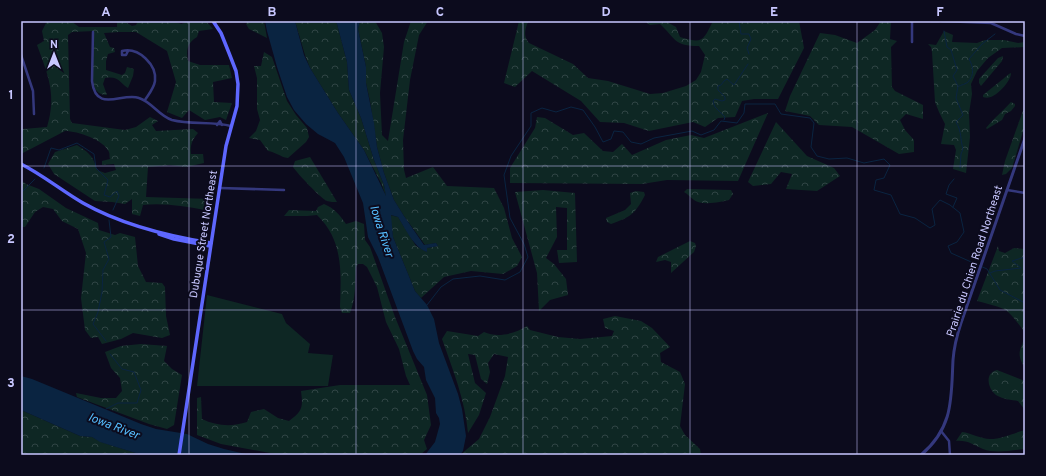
<svg xmlns="http://www.w3.org/2000/svg" width="1046" height="476" font-family="Overpass,sans-serif">
<style>
.grass{fill:#0e2724}
.forest{fill:url(#forest-crowns)}
.water{fill:#0a2441}
.lines{fill:none;stroke-linecap:round;stroke-linejoin:round}
.stream{stroke:#0a2441;stroke-width:1}
.minor{stroke:#34387d;stroke-width:2.5}
.tertiary{stroke:#34387d;stroke-width:3}
.secondary{stroke:#5e67ff;stroke-width:3.5}
.grid{fill:none;stroke:#c8c7ff;stroke-width:1;stroke-opacity:0.55}
.labels{text-anchor:middle;stroke-width:4;stroke-linejoin:round;paint-order:stroke}
.street-label{font-size:11px;fill:#c8c7ff;stroke:#0c0b1d}
.water-label{font-size:12px;font-style:italic;fill:#55beff;stroke:#0c0b1d}
.neatline{fill:none;stroke:#c8c7ff;stroke-width:1.5}
.grid-label{font-size:13px;text-anchor:middle;font-weight:bold;fill:#c8c7ff}
</style>
<defs>
<pattern id="forest-crowns" width="20" height="18" patternUnits="userSpaceOnUse"><rect width="20" height="18" fill="#0e2724"/><path d="M2 6a3 3 0 1 1 6 0M12 15a3 3 0 1 1 6 0" fill="none" stroke="#304545"/></pattern>
</defs>
<rect width="100%" height="100%" fill="#0c0b1d"/>
<path class="grass" d="M207,295L282,314L286,323L310,344L308,353L333,355L328,386H197Z"/>
<g class="forest">
<path d="M47,21H71L79,27H117V21H124L132,26L136,25L138,21H171L182,24L187,21H206L213,29L199,31L197,37C187,43 186,50 188,61L200,65H229L232,78L213,82L214,102L232,103L226,120L220,117L205,120L189,110L182,118L167,112L176,82L167,51L136,32H119L104,33L110,47L114,48L115,52L108,54L106,61V70L122,75L125,73L127,67L134,69L133,76L128,88C118,82 120,76 105,78L103,84L107,95C103,95 99,94 96,90C90,82 94,42 94,31L72,32L68,35L70,119L72,123L125,130L136,127L150,117L158,121L152,125L156,131L193,129L198,133C192,140 190,145 191,154H203L204,163L186,167L170,165L148,167L146,197L211,199L205,210C184,206 164,203 143,205L140,216L132,214V199L125,204L112,202L95,201L54,174L48,164L55,152L77,145C89,153 93,155 97,170L105,173L116,170L114,164L102,165V161L110,159C109,157 110,154 109,152C104,140 78,131 65,131L21,154V127L23,129L47,127C57,95 48,75 37,45L44,41L42,31Z"/>
<path d="M248,21H264L267,38L249,29L246,24Z"/>
<path d="M295,21H335L337,24L347,62L349,90L361,118L374,160L384,185L387,199L381,183L364,150L338,113L310,68L305,55Z"/>
<path d="M360,21H375L382,33L384,47L380,93L382,135L388,141L404,42L411,21H428L419,35L410,80L403,140L404,170L406,178L433,167L447,186L494,188L504,208L512,238L522,257L517,266L503,274L471,271L444,277L421,298L415,291L393,237L390,215L398,217L416,246L427,252V248L438,246L436,243L425,245L404,216L394,200L384,173L377,147L370,101L366,83V67L358,29Z"/>
<path d="M519,21H528C525,30 523,36 529,43L573,64L588,78L608,81L650,94L663,93L686,86L696,80L701,72L705,55L699,46C674,46 676,39 660,24L650,25L644,21H665L676,27L680,37C703,44 703,41 713,21H799L804,48L778,99H754L742,101L735,117L718,118L705,127L693,122L649,131L624,123L600,122L581,101L532,71L515,87L504,83Z"/>
<path d="M881,21H891L890,39L897,41L891,47L892,87L895,91L923,105V119L906,114L900,120L905,130L914,140V152L899,154L852,127L819,125L810,116L785,111L790,96L820,33L835,35L857,43L875,30Z"/>
<path d="M944,31L953,35L952,42L977,43L985,40H1004L1018,43L1025,42V47L1002,48L988,58L977,71L971,84L972,94L969,113L970,137L966,173L953,169L956,150L954,145L941,144L945,124L939,112L935,102L932,52L931,47L928,44L936,45Z"/>
<path d="M264,52L272,57L287,101L296,115L307,128L309,137L306,142L288,158C280,157 276,152 268,151L260,140L249,138L256,131L260,120L257,109V78L254,66H261Z"/>
<path d="M1003,56L1002,61L981,86L979,83V79L998,58Z"/>
<path d="M1011,73C1011,81 999,93 993,96C989,98 986,98 983,97V95L1003,79L1009,74Z"/>
<path d="M1011,102L1015,104V106L1011,111L1005,114L1002,120L987,129L986,128C994,118 1003,111 1011,102Z"/>
<path d="M1025,105V125L1012,168L1006,174L1002,175L1005,161Z"/>
<path d="M768,113L738,181L667,180L642,184L510,183V168L535,128L537,117L545,118L573,135L584,133L603,151L613,152L622,144L632,155L666,140L691,135L704,138Z"/>
<path d="M776,122L807,156L834,168L840,176L817,191L786,189L792,174L781,172L771,184L753,186L748,182Z"/>
<path d="M310,157L337,202C334,202 330,202 327,201C320,198 297,173 293,167L295,161Z"/>
<path d="M21,180L26,184L39,189L66,208L98,223L99,230L115,235L120,233L135,237L138,266L146,282L162,283L165,287L166,316L170,335L162,338L133,333L121,339L102,344L98,337L91,338L85,330L81,298L86,253L78,229L62,221L53,209L43,207L35,212L25,227H21Z"/>
<path d="M687,189L731,190L733,194L729,200C721,202 702,206 694,200C690,197 688,194 684,192Z"/>
<path d="M543,190L575,193L577,262L559,263L557,250H567V208L556,207L557,237L546,258L554,264L566,279L568,295L550,300L539,311L537,273L515,192Z"/>
<path d="M636,191L644,192L645,195C635,214 631,217 611,224L607,222L606,218L625,210L631,204L630,193Z"/>
<path d="M324,204C334,208 340,215 346,224L356,221L364,224L365,240L370,247L395,317L427,395L431,425L424,440L427,449L420,455H281L221,444L197,435V398L201,397L202,419C216,426 232,427 247,422L251,412L264,409L278,418L289,421C303,411 303,407 301,391L340,385H410L406,376L399,349L386,322L377,287L367,267L363,264H358L356,267C355,283 356,298 350,313H342L340,307C341,274 344,241 317,215L307,216H284L289,210L316,211L318,207Z"/>
<path d="M690,241L695,243L696,246L694,252L671,273V262L665,260L656,262L658,257Z"/>
<path d="M998,246L999,251L1005,253L1014,248L1025,249V368C1013,350 1025,348 1024,332C1024,330 1010,313 1007,311C1002,307 984,303 977,301Z"/>
<path d="M615,316L641,321L652,328L670,347L660,353L661,362L680,372L685,384L680,426L685,435L700,449L701,455H460L479,439L490,417L505,376L508,357L494,354L488,363L490,372L487,384L481,379L475,355L468,354L475,383L486,393L479,415L468,433C465,400 453,370 442,339L447,331L478,336L484,332C497,338 515,334 527,326L530,330L558,337L580,339L612,336L614,331L605,328L603,319Z"/>
<path d="M141,344L167,346L164,361L172,369L182,375L174,425L167,429L149,424L77,397L76,393L101,398H116L122,391L120,378L111,368L105,352L121,346Z"/>
<path d="M997,370L1025,381V410L1018,401C1012,400 1002,399 996,395C988,389 984,373 997,370Z"/>
<path d="M21,410L80,436L92,437L101,442L142,455H21Z"/>
<path d="M1025,430V449C1012,450 996,454 983,449C973,445 968,440 956,441L962,432C971,433 981,439 990,439C1002,439 1014,433 1025,430Z"/>
</g>
<g class="water">
<path d="M265,21H295L304,55L310,68L338,113L364,150L386,196L384,185L374,160L361,118L349,90L347,62L337,24L335,21H360L358,29L366,67V83L374,123L377,147L384,173L394,200L404,216L424,245L436,243L438,246L427,248V252C414,248 405,228 398,217L391,215L393,237L415,291L427,305L434,319L439,343L458,394L462,409L466,436L463,451L460,455H425L435,442L440,424L439,418L436,413L435,398L426,380L424,367L417,359L413,351L378,257L368,237L363,203L344,157L335,143L318,134L306,124L294,110L287,97L277,67L267,31Z"/>
<path d="M21,376L32,379L141,424L156,429L187,434L208,444L224,449L250,455H142L100,442L92,437L80,436L21,410Z"/>
</g>
<g class="lines">
<g class="stream">
<path d="M739,21L741,34H749L751,39L747,48L749,54"/>
<path d="M944,31L947,47L951,50L957,70L953,76L958,86L956,98L963,115L956,122C962,132 960,139 963,149L961,154L960,168"/>
<path d="M959,86C961,85 966,84 968,82C975,75 973,66 969,59L982,44L995,34"/>
<path d="M724,120L725,117L715,107L713,101L715,99L722,101L725,100V97L718,90V86L721,85L724,81L727,79L734,85L748,64"/>
<path d="M44,168L51,148L59,150L77,143L94,154L96,168L108,180L104,195L110,197L117,191L119,196L113,210"/>
<path d="M21,193L35,179"/>
<path d="M953,207L957,198L946,194L949,185L954,179"/>
<path d="M990,273L995,271L1021,268L1012,261L1025,257"/>
<path d="M427,305L441,287L453,279L480,276L505,280L520,272L528,257L524,244L510,218L504,175L511,156L531,126V113L542,108L556,112L571,107L583,110L595,127L603,142L611,139L614,131L623,132L631,142L641,144L654,138L692,131L701,135L714,130L721,121L737,123L744,113L745,104H775L781,114L810,118L814,123L811,147L817,156L829,159L847,158L864,163L884,159L890,165L884,178L876,180L874,190L891,195L900,214L915,218L930,228L935,225L932,209L940,200L950,205L960,213L964,232L957,242L948,246L951,253L987,269L1000,290L1025,303"/>
<path d="M106,341L93,324L98,312L102,292L103,270L109,259L104,242L111,237L109,220"/>
<path d="M106,409L118,403H137L141,390L134,372L122,369L110,354"/>
</g>
<g class="minor">
<path d="M931,21H939"/>
<path d="M942,21L991,23L1016,34L1025,36"/>
<path d="M93,32L92,81C96,114 122,92 139,98C152,102 159,116 172,120C191,125 212,121 231,126"/>
<path d="M912,42V21"/>
<path d="M128,51L126,55H122V51C139,47 157,65 155,81C154,88 149,94 145,100"/>
<path d="M21,55L33,91L34,114"/>
<path d="M217,125L220,121L222,125"/>
<path d="M220,188L284,190"/>
<path d="M1007,190L1025,193"/>
<path d="M941,431L949,441L950,455"/>
</g>
<path class="tertiary" d="M921,455C954,427 951,398 953,360C954,347 957,335 961,323L1025,138"/>
<g class="secondary">
<path d="M21,164C43,175 62,191 83,203C122,225 167,236 211,243"/>
<path d="M159,234L174,239L210,246"/>
<path d="M179,455L226,146L237,106L238,84L236,71L229,53L221,33L213,21"/>
</g>
</g>
<path class="grid" d="M189,21V455M356,21V455M523,21V455M690,21V455M857,21V455M21,166H1025M21,310H1025"/>
<g class="labels">
<g class="street-label">
<text transform="translate(203 234) rotate(-81)" y="4">Dubuque Street Northeast</text>
<text transform="translate(974 261) rotate(-72)" y="4">Prairie du Chien Road Northeast</text>
</g>
<g class="water-label">
<text transform="translate(382 231) rotate(72)" y="4">Iowa River</text>
<text transform="translate(114 426) rotate(21)" y="4">Iowa River</text>
</g>
</g>
<rect width="1046" height="476" fill="none" stroke="#0c0b1d" stroke-width="44"/>
<g transform="translate(54 54)" stroke="#0c0b1d" stroke-width="3" paint-order="stroke">
<path d="M0-3L7 15L0 10L-7 15Z" fill="#c8c7ff"/>
<text y="-6" font-size="11" font-weight="bold" text-anchor="middle" fill="#c8c7ff">N</text>
</g>
<rect x="22" y="22" width="1002" height="432" class="neatline"/>
<g class="grid-label">
<text x="106" y="16">A</text>
<text x="272" y="16">B</text>
<text x="440" y="16">C</text>
<text x="606" y="16">D</text>
<text x="774" y="16">E</text>
<text x="940" y="16">F</text>
<text x="11" y="99">1</text>
<text x="11" y="243">2</text>
<text x="11" y="387">3</text>
</g>
</svg>
